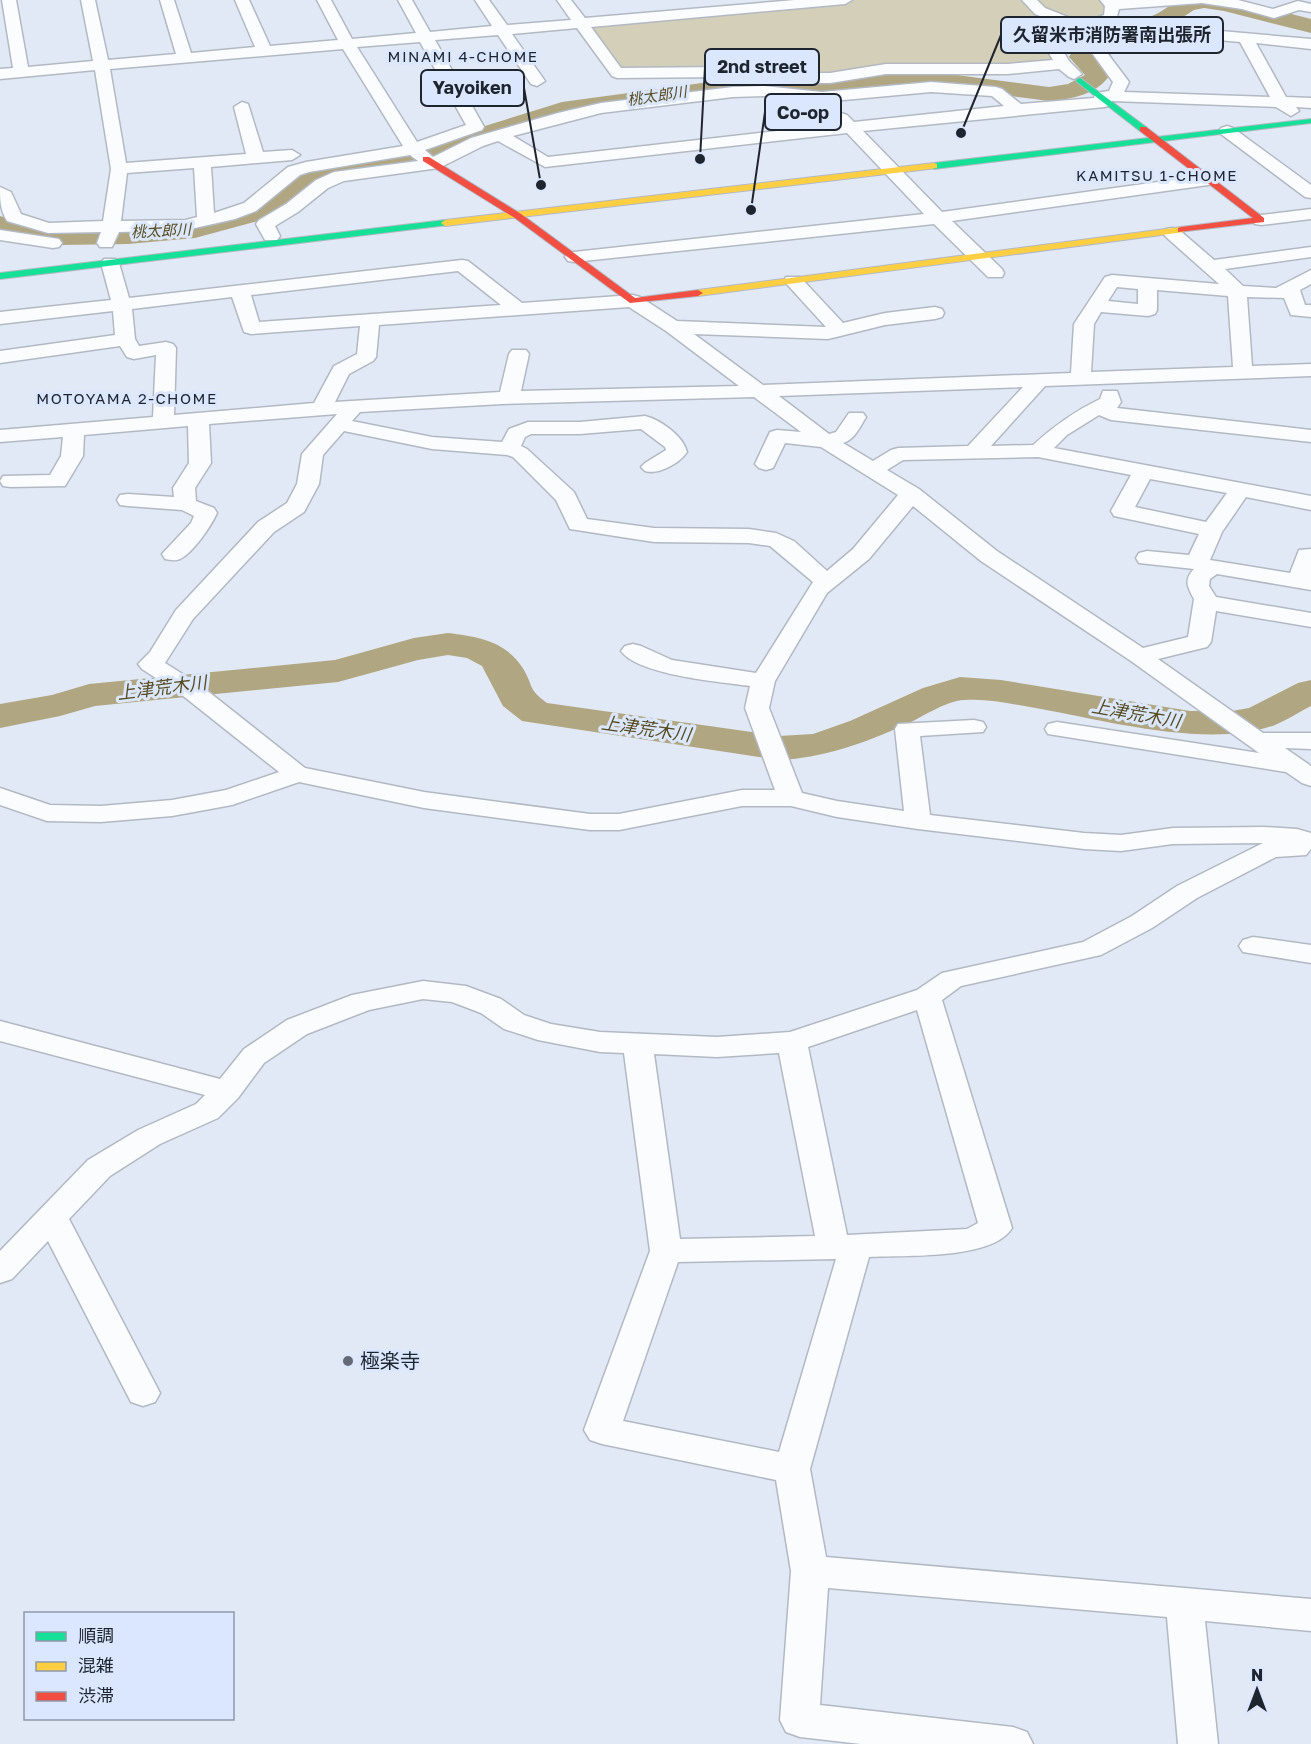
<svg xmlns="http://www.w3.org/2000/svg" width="1311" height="1744" font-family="'Golos Text','Noto Sans JP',sans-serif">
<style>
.green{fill:#d4cfb8}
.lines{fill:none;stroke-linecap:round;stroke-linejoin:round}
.river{fill:#b0a681;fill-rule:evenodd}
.street-casing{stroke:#b2b9c3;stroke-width:3}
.fast-casing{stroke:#b2b9c3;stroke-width:2}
.slow-casing{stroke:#b2b9c3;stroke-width:2}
.jam-casing{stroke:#b2b9c3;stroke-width:2}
.street{fill:#fbfcfe;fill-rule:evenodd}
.fast{fill:#16e098;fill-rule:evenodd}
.slow{fill:#ffcf43;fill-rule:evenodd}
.jam{fill:#f24e42;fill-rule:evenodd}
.poi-dot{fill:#636a75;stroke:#dae7fe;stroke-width:2}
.labels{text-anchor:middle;stroke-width:6;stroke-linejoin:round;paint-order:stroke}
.far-neighbourhood-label{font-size:15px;letter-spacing:1.5px;fill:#1f252f;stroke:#dae7fe}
.far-water-label{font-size:15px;font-style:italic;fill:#594d1f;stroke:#dae7fe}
.water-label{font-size:18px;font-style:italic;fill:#594d1f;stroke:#dae7fe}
.near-poi-label{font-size:20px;fill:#1f252f;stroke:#dae7fe;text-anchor:start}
.leader{fill:none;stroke:#1f252f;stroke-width:2}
.callout-dot{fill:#1f252f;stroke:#dae7fe;stroke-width:2}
.callout{fill:#dae7fe;stroke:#1f252f;stroke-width:2}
.callout-label{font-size:18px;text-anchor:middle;font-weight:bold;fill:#1f252f}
</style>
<rect width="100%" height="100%" fill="#e2e9f6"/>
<path class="green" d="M847,0H1107L1111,17L1054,48L1063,64L886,69L830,78L617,73L581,22Z"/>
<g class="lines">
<g class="river">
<path d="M1178,0H1236L1311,19V33L1224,11L1204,8L1194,10L1169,26L1108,45L1093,56L1110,75C1096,95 1072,99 1049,101L933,86H908L815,96L746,91L565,116L445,154L314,180L269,218L195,238L128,244L61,245L29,242L0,233V216L33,226L61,229L128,228L193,222L249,206L296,168L329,160L430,143L562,102L746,77L815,82L908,72H933L1049,87L1068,84L1085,75L1069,57C1084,29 1122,27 1150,17C1160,13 1169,6 1178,0Z"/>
<path d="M448,633C480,637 506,641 524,670C534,688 528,689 547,703L779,736L813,734L850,721L923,688L960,677L1001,680L1190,711H1232L1249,708L1298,683L1311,680V706C1299,712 1287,720 1275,725C1211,749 1107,721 1041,709C1016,705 989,698 964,700C945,701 923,717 905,725C864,743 824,758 779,760L522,721L503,706L482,666L467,658L448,655L418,660L338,682L95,706L60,716L0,728V704L52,695L89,684L335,660L414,638Z"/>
</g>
<g class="street-casing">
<g id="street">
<path d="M2,0H16L28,67L93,61L81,0H95L108,60L176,54L160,0H174L191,53L255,47L235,0H249L270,46L338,40L317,0H331L352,39L416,33L398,0H412L430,32L492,26L475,0H489L507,25L571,20L557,0H571L585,18L795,0H852L845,4L591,27L621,68L724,67L791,73H830L886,64H1008L1053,60L1046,48L1072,29L1035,14L1022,0H1037L1045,8L1083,23L1104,15L1105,6L1100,0H1238L1273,9L1298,1L1311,4V12L1299,10L1274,18L1242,9L1202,3L1119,9L1116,20L1088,31L1062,49L1069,61L1082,74L1074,79L1069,77L1059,69L1008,74H886L830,83H791L724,77L617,78L612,76L577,28L512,34L545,81L537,86L531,84L498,35L435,40L484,127L482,130L425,150L433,157L471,138L558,113L601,103L733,87L764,86L822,92L931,82L996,87L1002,89L1021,104L1094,98L1095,93L1109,91L1113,82L1092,53L1101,45L1152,25L1311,39V49L1256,43L1286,97L1311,98V108L1296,107L1299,111L1291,116L1276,107L1112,101L1111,105L1105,107L863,131L942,212L1208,175L1214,176L1217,180L1214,184L1208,185L952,221L1002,269L1004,273L1002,277H988L934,224L574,262L568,261L565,257L568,253L574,252L924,214L847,133L545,167L498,141L483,146L439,168L344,181L328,188L298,212L275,226L280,236L277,240H265L256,224L259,220L286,204L316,180L334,172L418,161L410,155L309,172L300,175L256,211L235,219L186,230L119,232L112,247H100L97,243L101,232L48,233L7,221C0,210 0,199 0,187L11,192L21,214L49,223L103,221L111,169L95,70L0,79V69L13,68ZM1154,34L1240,42L1270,97L1124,92L1129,82L1108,54ZM420,42L466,125L417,142L357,47ZM343,49L403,146L306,162L288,167L244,203L214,213L211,167L292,160L300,155L292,150L263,152L248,104L242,102L234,107L246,154L126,163L110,69ZM931,92L992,96L1004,106L854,122L847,115L841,113L833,118L838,124L548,157L513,136L601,113L733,97L764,96L822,102ZM194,168L197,217L186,220L121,221L127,173Z"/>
<path d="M1227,126L1233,128L1311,185V198L1305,197L1221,134L1219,131L1221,128Z"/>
<path d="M1311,209V219L1261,225L1255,224L1252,220L1255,216L1261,215Z"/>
<path d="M1172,228L1178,229L1214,260L1311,247V257L1225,269L1243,286L1276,288L1311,270V284L1300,290L1305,305H1311V317L1291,315L1284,298L1247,297L1252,366L1311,364V376L1045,386L991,446L1033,445C1054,426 1075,411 1100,399L1103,391H1117L1121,402L1117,408L1311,430V442L1111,420L1099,415L1067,435L1054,448L1311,496V510L1246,497L1222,532L1210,560L1290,573L1299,550L1311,549V590L1217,574L1210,579L1209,586L1216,597L1311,613V627L1216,611L1211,642L1207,647L1158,659L1263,733H1311V749L1285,748L1311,766V786L1302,783L1286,772L1048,734L1045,729L1048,724L1057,722L1259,753L1131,661L981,561L913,506L869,559L827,593L775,681L769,708L802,793L837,801L904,811L895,729L898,724L974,720L983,722L986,727L983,732L920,736L930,815L1084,833L1121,835L1173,828L1264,827L1297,829L1311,833V849L1306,855L1276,857L1197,898L1152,928L1101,955L961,986L942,1000L1012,1228C993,1260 904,1255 869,1257L810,1469L826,1557L1311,1599V1631L1205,1621L1218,1744H1178L1167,1617L828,1588L820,1705L1013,1727L1027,1732L1033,1744H861L800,1737L786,1732L780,1720L791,1571L776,1480L602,1444L590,1440L584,1430L650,1251L624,1053L600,1052L538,1040L504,1029L481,1013L452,1002L423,999L369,1010L307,1034L264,1063L238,1098L218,1118L160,1144L110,1176L69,1219L160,1393L155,1402L143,1406L131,1402L48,1241L12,1279L0,1283V1251L88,1160L138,1130L196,1104L205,1095L0,1041V1021L220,1079L244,1049L287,1020L352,995L423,981L466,986L501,999L524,1015L551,1024L600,1032L717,1037L790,1032L917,990L942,973L1083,942L1132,916L1177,886L1263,843L1173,844L1121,851L1084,849L918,829L837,817L791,806H742L619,830H590L424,808L299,782L232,805L172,816L101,822L47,821L0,805V788L50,805L101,806L172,800L226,790L279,772L182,695L142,669L138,664L150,652L176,610L258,522L287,503L297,484L302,454L337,414L209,424L211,463L195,488L196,501L214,508L217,513C211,526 193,553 180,559C175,561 170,560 165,559L162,554L191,523L194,516L182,510L128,506L120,505L117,500L120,495L128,494L174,497L173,488L189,463L188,426L84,435L83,456L65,486L11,487L3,486L0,481L3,476L50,475L61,456L63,437L0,442V430L153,417L156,355L134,359L127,357L120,346L0,363V351L115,335L113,311L0,324V312L111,300L101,263L104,259H116L119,263L129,298L462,260L468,261L522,303L633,295L640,297L677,321L826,327L784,281L786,277H800L843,323L885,313L935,307L942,309L944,313L942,317L935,319L885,325L828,339L694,334L763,385L1071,373L1074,324L1105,277L1112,275L1219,284L1166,237L1163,233L1166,229ZM458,271L501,305L259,322L251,295ZM1117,287L1138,289V304L1108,301ZM1157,290L1228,296L1233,367L1091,372L1094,324L1101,312L1148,316L1155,314L1157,310ZM232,297L244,332L251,334L360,326L357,354L334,366L314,403L174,415L176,348L173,344L166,342L139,346L135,339L132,309ZM629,307L666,331L739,386L521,391L529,354L526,350H512L509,354L500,392L335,402L349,374L373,361L376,357L379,325ZM1023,387L968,446L898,448L891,450L873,461L843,443C855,439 860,427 866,417L863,413H849L836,432L829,434L779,396ZM754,397L801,432L777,430L770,432L755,464L759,468L766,470L773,468L785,443L821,447L898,495L853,549L827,571L794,541L776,533L749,529L654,528L587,519L574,492L527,449L521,446L525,437L531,434H580L641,429L665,447L666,450L645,463L641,467L645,471C658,475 679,464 687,452C683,436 661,420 645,416L580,422H528L509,429L502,442L432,437L352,421L360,412L502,404ZM344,431L432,449L507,455L513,457L556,500L570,529L654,542L749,543L770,546L813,582L756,673L672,660L641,646L633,644L625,646L621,651C638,675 720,682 750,686L745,708L775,790H742L619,814H590L424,792L305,768L200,685L165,663L193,619L274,532L304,512L319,484L323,455ZM1038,457L1131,475L1111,511L1114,516L1199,534L1189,555L1147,551L1139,553L1136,558L1139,563L1194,569C1183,580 1188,588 1194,599L1188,637L1143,648L997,551L919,489L887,470L903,460ZM1150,479L1227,493L1206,522L1135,507ZM917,1010L978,1223L967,1229L847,1235L808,1047ZM779,1053L815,1236L680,1239L654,1054L717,1057ZM836,1259L779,1452L623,1421L678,1262Z"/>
<path d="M0,230L53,238L59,239L62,243L59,247L53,248L0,240Z"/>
<path d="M1253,937L1311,945V963L1243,952L1239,946L1243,940Z"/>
</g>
</g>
<g class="fast-casing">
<g id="fast">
<path d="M1080,78L1146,127V131H1140L1077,82L1076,80Z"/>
<path d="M1311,119V123L934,169L930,166L934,163Z"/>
<path d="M445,220L448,221V225L0,279V273Z"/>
</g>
</g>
<g class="slow-casing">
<g id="slow">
<path d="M934,163L937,164V168L445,226L441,223L445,220Z"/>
<path d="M1181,227L1184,228V232L698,296L693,293L698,290Z"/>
</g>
</g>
<g class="jam-casing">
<g id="jam">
<path d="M1140,127H1146L1264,218V222L1178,232V228L1181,227L1253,218L1140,131Z"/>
<path d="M423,157H429L521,214L635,298L698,290L703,293L698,296L630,303L515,218L423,161Z"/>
</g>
</g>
<use href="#street" class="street"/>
<use href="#fast" class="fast"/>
<use href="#slow" class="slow"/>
<use href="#jam" class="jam"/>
</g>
<circle class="poi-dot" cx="348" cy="1361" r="6"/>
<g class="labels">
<g class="far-neighbourhood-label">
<text x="463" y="62">MINAMI 4-CHOME</text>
<text x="1157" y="181">KAMITSU 1-CHOME</text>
<text x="127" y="404">MOTOYAMA 2-CHOME</text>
</g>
<g class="far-water-label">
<text transform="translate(657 96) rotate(-8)" y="5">桃太郎川</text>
<text transform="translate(161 231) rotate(-3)" y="5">桃太郎川</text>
</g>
<g class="water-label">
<text transform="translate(162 688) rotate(-7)" y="6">上津荒木川</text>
<text transform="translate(1136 714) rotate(10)" y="6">上津荒木川</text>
<text transform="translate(646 729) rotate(8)" y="6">上津荒木川</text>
</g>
<g class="near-poi-label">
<text x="360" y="1368">極楽寺</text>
</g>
</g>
<path class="leader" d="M961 133L1001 35M700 159L705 67M541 185L524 88M751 210L765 112"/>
<g class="callout-dot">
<circle cx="961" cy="133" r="6"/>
<circle cx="700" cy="159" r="6"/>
<circle cx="541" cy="185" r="6"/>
<circle cx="751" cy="210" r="6"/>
</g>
<g class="callout">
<rect x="1001" y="17" width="222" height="36" rx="6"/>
<rect x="705" y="49" width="114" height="36" rx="6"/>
<rect x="421" y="70" width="103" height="36" rx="6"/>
<rect x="765" y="94" width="76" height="36" rx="6"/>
</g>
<g class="callout-label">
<text x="1112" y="41">久留米市消防署南出張所</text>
<text x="762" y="73">2nd street</text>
<text x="472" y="94">Yayoiken</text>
<text x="803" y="119">Co-op</text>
</g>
<rect x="24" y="1612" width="210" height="108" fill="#dae7fe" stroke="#8f99ab" stroke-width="1.5"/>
<rect x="36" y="1632" width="30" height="9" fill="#16e098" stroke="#8f99ab" stroke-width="1.5"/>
<text x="78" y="1642" font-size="18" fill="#1f252f">順調</text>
<rect x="36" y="1662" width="30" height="9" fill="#ffcf43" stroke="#8f99ab" stroke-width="1.5"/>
<text x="78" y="1672" font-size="18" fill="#1f252f">混雑</text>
<rect x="36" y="1692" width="30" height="9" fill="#f24e42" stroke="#8f99ab" stroke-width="1.5"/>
<text x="78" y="1702" font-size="18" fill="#1f252f">渋滞</text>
<g transform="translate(1257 1690)" stroke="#dae7fe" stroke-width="4.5" paint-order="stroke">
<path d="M0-4.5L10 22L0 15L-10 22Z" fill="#1f252f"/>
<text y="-9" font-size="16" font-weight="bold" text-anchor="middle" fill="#1f252f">N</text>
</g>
</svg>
